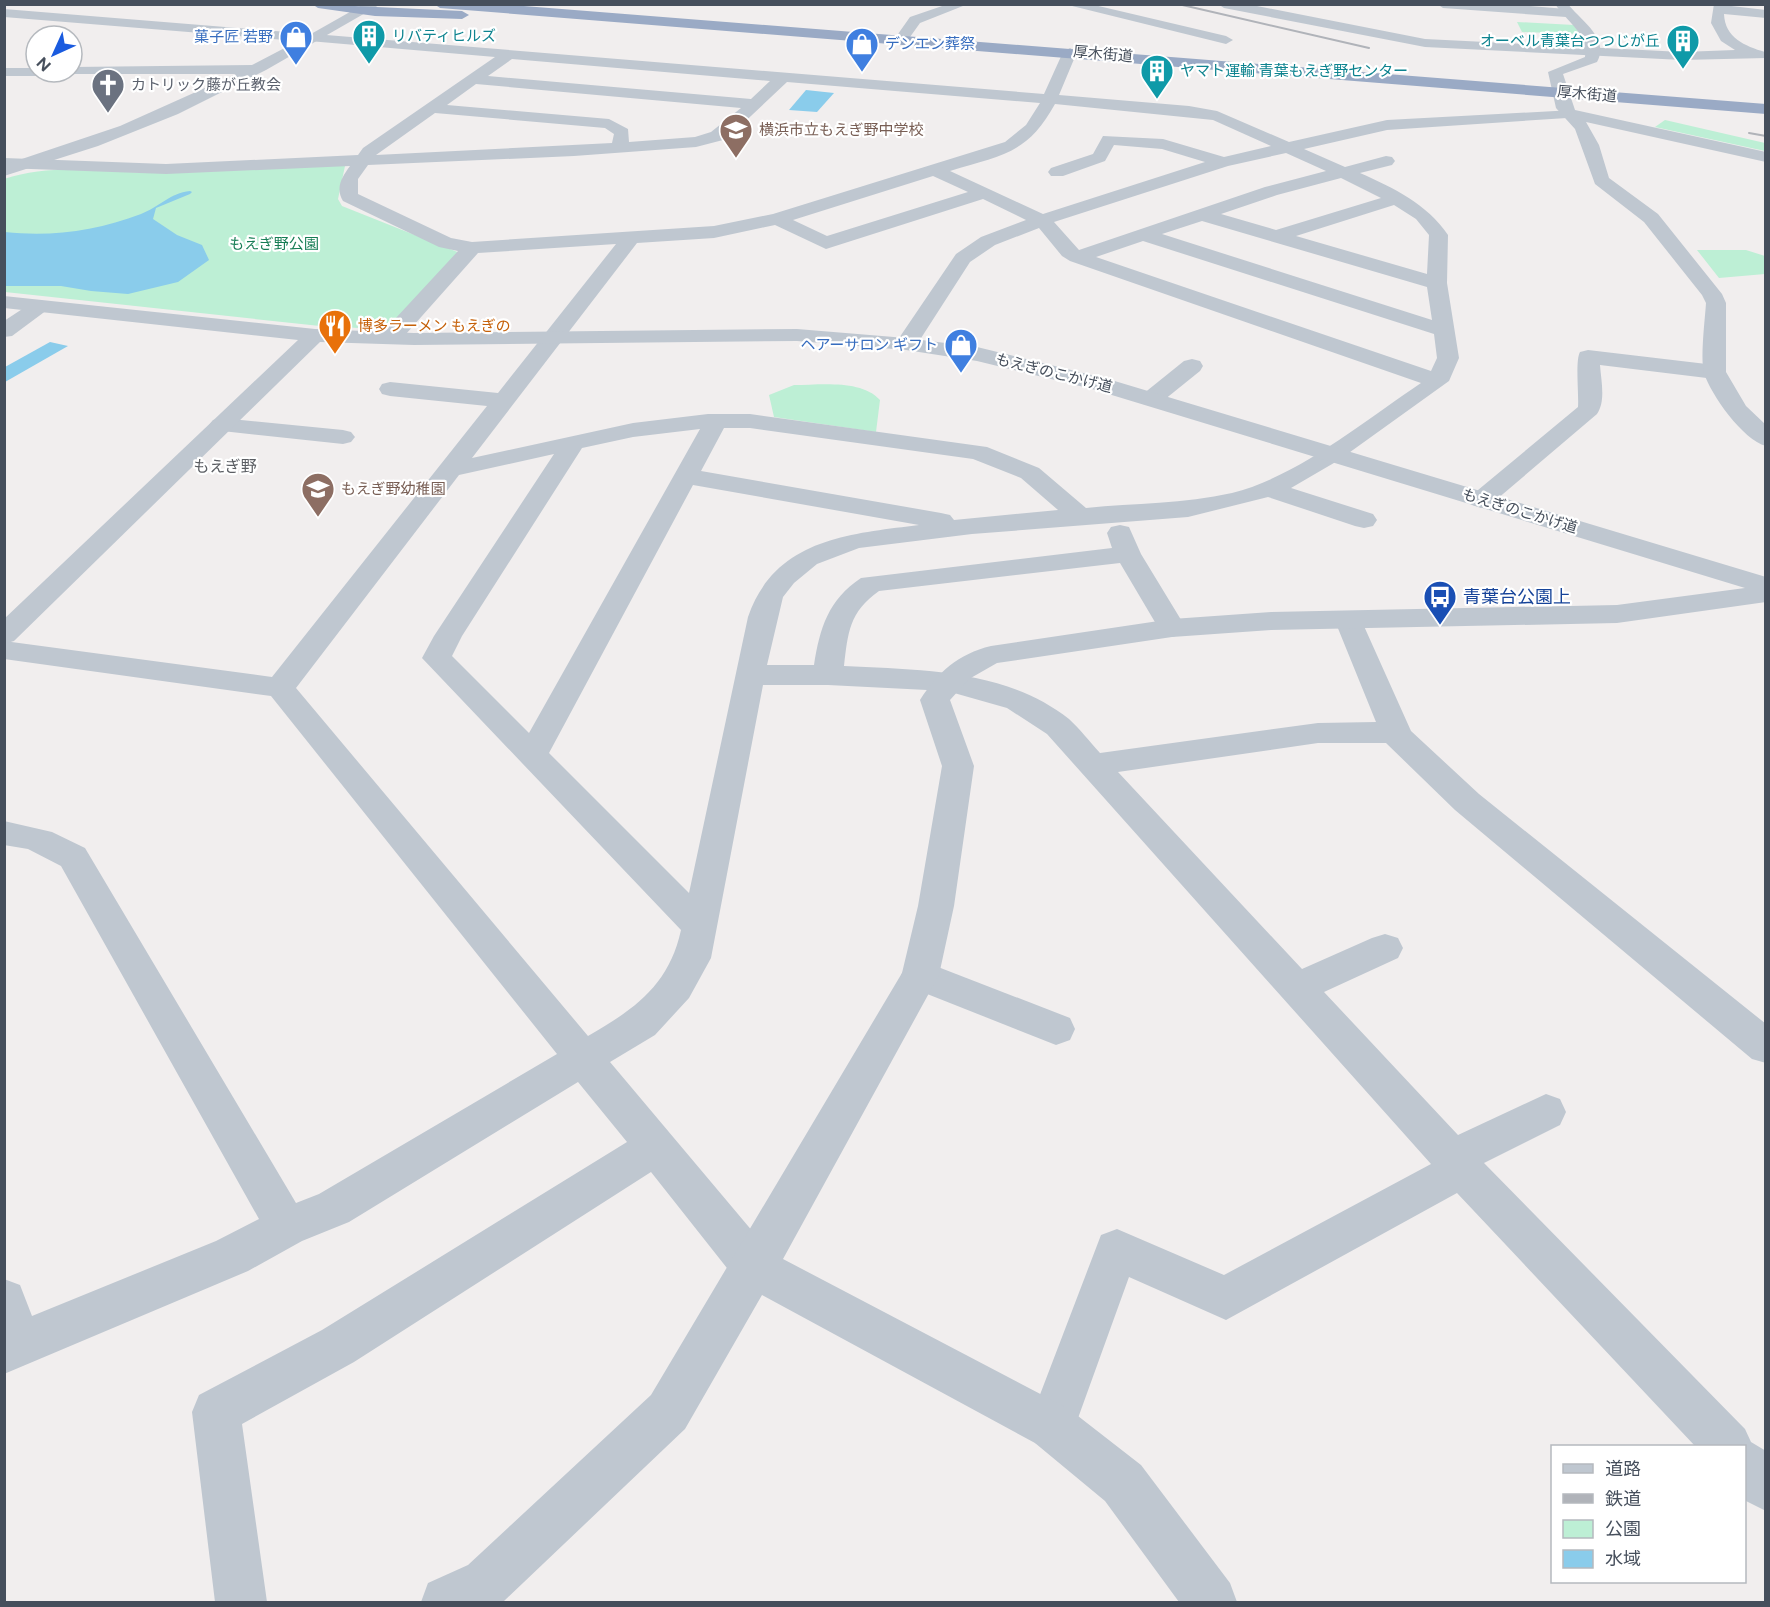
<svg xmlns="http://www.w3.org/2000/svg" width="1770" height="1607" font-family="Figtree,'Noto Sans JP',sans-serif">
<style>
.green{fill:#bdefd5}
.water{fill:#8acceb}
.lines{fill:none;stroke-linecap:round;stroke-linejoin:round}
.minor{fill:#bfc7d0;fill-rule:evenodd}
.tertiary{fill:#bfc7d0;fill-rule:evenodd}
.trunk{fill:#9aaac5;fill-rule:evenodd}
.rail{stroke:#b0b3b9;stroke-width:2}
.labels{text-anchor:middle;stroke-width:4.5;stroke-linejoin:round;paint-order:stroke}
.far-culture-label{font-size:15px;fill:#0d838f;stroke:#fff;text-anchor:start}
.far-shop-label{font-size:15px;fill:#366cbe;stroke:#fff;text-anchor:end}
.far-street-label{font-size:15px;fill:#464f5c;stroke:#fff}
.far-worship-label{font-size:15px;fill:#5b616d;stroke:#fff;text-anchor:start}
.far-education-label{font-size:15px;fill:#785e54;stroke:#fff;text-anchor:start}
.far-park-label{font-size:15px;fill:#177d55;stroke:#fff}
.far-food-label{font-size:15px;fill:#c56008;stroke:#fff;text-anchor:start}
.far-neighbourhood-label{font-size:16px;fill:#5b5e63;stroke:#fff}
.transit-label{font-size:18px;fill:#164399;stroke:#fff;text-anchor:start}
</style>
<rect width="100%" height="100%" fill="#f1eeee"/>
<g class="green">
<path d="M1517,22L1574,25L1580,34L1522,32Z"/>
<path d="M1665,120L1765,143V151L1655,127Z"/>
<path d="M338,164L345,166L338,199L342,206L460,253L394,325L378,329L320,326L5,292L4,179C57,161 114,174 169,173C225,171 282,167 338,164Z"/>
<path d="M1697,250H1746L1765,256V274L1719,278Z"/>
<path d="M794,385C820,385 861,379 880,400L876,432L774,417L769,395Z"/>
</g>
<g class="water">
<path d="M806,90L834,93L817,112L789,110Z"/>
<path d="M190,191L192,192L190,194L156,208L153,219L177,235L202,245L209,260L178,282L128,294L91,291L61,286H5V232C51,237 97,231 141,214C159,207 170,193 190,191Z"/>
<path d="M50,342L68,346L5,382V367Z"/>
</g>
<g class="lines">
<g class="minor">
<path d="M948,4H968L920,23L910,37H900L898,34L910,17Z"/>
<path d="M1064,4H1090L1226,36L1233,40L1226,44Z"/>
<path d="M1218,4H1247L1425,39L1682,52L1735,50L1721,41L1711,23L1714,4L1766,10V18L1724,14C1725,38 1745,46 1765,52L1766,58L1682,60L1425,47L1224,8Z"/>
<path d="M1437,4H1505L1566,9L1573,13L1566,17L1443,8Z"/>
<path d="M314,34L1044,94L1063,52L1070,48L1077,52L1059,95L1189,106L1217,111L1289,142L1387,120L1573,110L1575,113L1573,116L1567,118L1387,130L1304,149L1345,167L1386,156L1392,157L1395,161L1392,165L1360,173C1394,188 1427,204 1448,235L1447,283L1459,358L1449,381L1339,460L1291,488L1373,514L1377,520L1373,526L1364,528L1355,526L1268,497L1188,517L972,534L859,548L817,564L794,583L783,597L767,665H814C820,628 828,600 861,578L1112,548L1107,533L1111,527L1120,525L1129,527L1141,554L1186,628L1182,634L1172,637L1162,634L1120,563L879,591C849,612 848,633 844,666C920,670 1006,669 1069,719C1080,729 1090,742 1100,753L1318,723L1376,722L1335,621L1339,615L1349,612L1359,615L1411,731L1479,794L1766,1024V1063L1752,1059L1455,810L1386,743H1318L1118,772L1302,969L1372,938L1385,934L1398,938L1403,948L1398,958L1324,992L1458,1135L1546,1094L1560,1099L1566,1112L1560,1125L1484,1163L1745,1429L1751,1442L1766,1451V1511L1744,1500V1446H1695L1457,1193L1226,1320L1129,1277L1069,1443L1052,1450L1035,1443L1028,1426L1101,1235L1117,1229L1224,1275L1431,1164L1047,734L1007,708L947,691L828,685H763L711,958L689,998L655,1035L610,1062L770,1252L776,1267L770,1282L754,1288L738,1282L651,1172L354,1362L242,1424L267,1602H215L192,1412L199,1395L322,1330L627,1142L578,1082L349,1222L302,1241L248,1271L4,1374V1279L20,1285L32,1316L216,1241L259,1219L61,866L28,849L4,845V821L52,832L85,848L296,1203L319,1194L557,1054L271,696L4,659V641L272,677L487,406L390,396L382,394L379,389L382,384L390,382L498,393L616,244L478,253L398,343H382L379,338L382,333L458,251L439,247L343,201C335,188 342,177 350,166L166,174L4,168V158L166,164L358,155L363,148L495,57L309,41L307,38ZM512,59L770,81L751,99L488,76ZM787,82L1040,103L1026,125L1005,142L773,214L714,226L472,242L451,238L358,194V179L368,165L574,156L696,147L723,140L735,131ZM476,84L741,108L711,132L695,137L629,142L628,129L609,119L447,105ZM1055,104L1213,120L1271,146L1224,157L1163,139L1103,136L1093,154L1051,168L1048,172L1051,176H1063L1105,161L1114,145L1162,149L1205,162L1043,214L950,171C1001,155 1027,155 1055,104ZM435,113L605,128L614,134L612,143L376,155ZM1286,153L1326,171L1265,187L1079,250L1054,222L1228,166ZM933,176L968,192L827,236L793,220ZM1341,178L1381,198L1276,230L1221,214L1277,195ZM983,199L1026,220L981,237L956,254L895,344L898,349H914L970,262L995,245L1039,228L1062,256L1070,261L1421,383C1364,421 1299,476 1232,493C1184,504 1135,503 1086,508L1039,468L987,447L750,414H708L633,423L472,458L637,243L714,238L775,225L826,249ZM1394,205L1416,219L1429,235L1427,274L1296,236ZM1202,221L1427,287L1432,320L1162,234ZM1143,241L1434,334L1437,358L1431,371L1096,257ZM724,428H750L973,459L1021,478L1058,510L954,520L950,515L941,513L701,471ZM700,429L529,733L452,656L462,636L582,448L633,437ZM554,454L434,636L422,658L681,930C669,985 635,1009 588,1036L296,688L459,475ZM693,485L919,525C848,534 775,539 748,617L689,893L549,753Z"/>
<path d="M40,300L47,302L50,306L47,310L12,336L4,337V321L33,302Z"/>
<path d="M1588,350L1715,365L1723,367L1726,372L1723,377L1715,379L1600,365C1601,380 1606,401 1597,414L1490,505L1481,508L1472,505L1468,500L1472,495L1578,407C1579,394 1575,361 1580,352Z"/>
<path d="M1192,359L1200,361L1203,366L1200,371L1159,404H1143L1139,399L1143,394L1184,361Z"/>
<path d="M221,418L343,430L351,432L355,437L351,442L343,444L213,430L209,425L213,420Z"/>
<path d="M920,960L1070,1018L1075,1029L1070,1040L1056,1045L907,986L901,975L907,964Z"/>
</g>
<g class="tertiary">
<path d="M364,4H381L266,70L178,114L98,146L4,176V165L120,126L236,74H67L65,72H72V67L252,65L298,41L4,17V9L311,34Z"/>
<path d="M1555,4H1568C1581,21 1610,38 1597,62L1563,74L1575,110L1766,152V162L1586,122L1599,145L1609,178L1658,214L1722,294L1726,303V372L1746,406L1766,425V446C1743,440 1711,395 1704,373C1700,359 1705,319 1706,303L1702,295L1644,222L1595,184L1575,129L1556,108L1548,72L1585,57C1588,33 1567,22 1555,4Z"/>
<path d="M4,68H36V72H43L36,76H4Z"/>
<path d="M4,296L315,329L414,333L797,329L906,338L977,347L1108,379L1766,577V602L1617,623L1271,630L1172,637L997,663L969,679L950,700L974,766L954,906L939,975L783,1259L1069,1409L1141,1465L1230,1583L1237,1602H1179L1105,1501L1035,1443L762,1295L685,1429L504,1601L421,1602L428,1583L468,1565L651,1395L902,973L918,906L942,766L920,700C938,672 958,654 991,646L1172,619L1271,612L1617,605L1745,588L1092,389L977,361L906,350L797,341L414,345L320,342L14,641L4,644V619L298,340L4,308Z"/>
</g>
<g class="trunk">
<path d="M312,4L462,11L469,15L462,19L375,16L318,8Z"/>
<path d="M434,4H499L1766,104V114L440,8Z"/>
</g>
<g class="rail">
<path d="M1178,4L1369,48"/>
<path d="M1749,133L1766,136"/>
</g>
</g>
<defs>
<g id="building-pin" transform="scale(1.725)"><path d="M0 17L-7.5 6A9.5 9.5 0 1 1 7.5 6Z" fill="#0f9aa8" stroke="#fff"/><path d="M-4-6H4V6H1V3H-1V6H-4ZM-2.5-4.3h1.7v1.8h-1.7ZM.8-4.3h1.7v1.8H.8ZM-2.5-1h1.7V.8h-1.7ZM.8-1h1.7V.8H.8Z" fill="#fff"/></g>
<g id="shop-pin" transform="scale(1.725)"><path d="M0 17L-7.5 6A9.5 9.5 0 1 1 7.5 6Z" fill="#3f7fe0" stroke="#fff"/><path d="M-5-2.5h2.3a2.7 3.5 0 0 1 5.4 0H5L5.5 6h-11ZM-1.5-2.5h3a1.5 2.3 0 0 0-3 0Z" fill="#fff"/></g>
<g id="church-pin" transform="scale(1.725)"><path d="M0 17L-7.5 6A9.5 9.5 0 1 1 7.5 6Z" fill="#6b7280" stroke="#fff"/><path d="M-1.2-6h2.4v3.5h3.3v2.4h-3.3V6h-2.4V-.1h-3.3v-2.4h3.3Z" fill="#fff"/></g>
<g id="school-pin" transform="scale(1.725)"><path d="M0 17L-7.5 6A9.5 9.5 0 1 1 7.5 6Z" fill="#8d6e63" stroke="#fff"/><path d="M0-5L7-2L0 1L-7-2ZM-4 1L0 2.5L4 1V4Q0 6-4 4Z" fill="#fff"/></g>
<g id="restaurant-pin" transform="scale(1.725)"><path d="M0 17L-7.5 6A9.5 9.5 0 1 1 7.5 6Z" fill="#e8710a" stroke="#fff"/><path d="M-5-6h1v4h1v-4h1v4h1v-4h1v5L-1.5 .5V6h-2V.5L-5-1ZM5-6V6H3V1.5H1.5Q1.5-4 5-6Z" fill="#fff"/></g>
<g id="bus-pin" transform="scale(1.725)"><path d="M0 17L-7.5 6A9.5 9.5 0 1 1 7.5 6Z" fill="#1a4fb4" stroke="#fff"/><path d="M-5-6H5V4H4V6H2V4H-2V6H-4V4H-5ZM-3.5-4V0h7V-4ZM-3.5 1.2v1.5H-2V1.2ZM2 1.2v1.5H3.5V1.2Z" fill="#fff"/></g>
</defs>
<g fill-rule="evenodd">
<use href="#building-pin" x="369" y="36"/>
<use href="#shop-pin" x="296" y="37"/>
<use href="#building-pin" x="1683" y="41"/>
<use href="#shop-pin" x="862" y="44"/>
<use href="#building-pin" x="1157" y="71"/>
<use href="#church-pin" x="108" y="85"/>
<use href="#school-pin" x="736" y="130"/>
<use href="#restaurant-pin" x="335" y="326"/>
<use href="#shop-pin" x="961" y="345"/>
<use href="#school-pin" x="318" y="489"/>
<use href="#bus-pin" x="1440" y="597"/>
</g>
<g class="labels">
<g class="far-culture-label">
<text x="392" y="41">リバティヒルズ</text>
<text x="1660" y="46" text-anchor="end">オーベル青葉台つつじが丘</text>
<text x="1180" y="76">ヤマト運輸 青葉もえぎ野センター</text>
</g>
<g class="far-shop-label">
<text x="273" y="42">菓子匠 若野</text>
<text x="885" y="49" text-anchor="start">デンエン葬祭</text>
<text x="938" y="350">ヘアーサロン ギフト</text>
</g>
<g class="far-street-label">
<text transform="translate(1103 54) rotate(5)" y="5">厚木街道</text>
<text transform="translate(1587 94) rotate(5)" y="5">厚木街道</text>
<text transform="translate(1054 373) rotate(14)" y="5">もえぎのこかげ道</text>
<text transform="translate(1520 511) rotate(17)" y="5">もえぎのこかげ道</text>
</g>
<g class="far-worship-label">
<text x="131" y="90">カトリック藤が丘教会</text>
</g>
<g class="far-education-label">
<text x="759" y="135">横浜市立もえぎ野中学校</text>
<text x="341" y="494">もえぎ野幼稚園</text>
</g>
<g class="far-park-label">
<text x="274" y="249">もえぎ野公園</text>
</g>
<g class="far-food-label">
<text x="358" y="331">博多ラーメン もえぎの</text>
</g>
<g class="far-neighbourhood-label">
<text x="225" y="472">もえぎ野</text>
</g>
<g class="transit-label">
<text x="1463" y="603">青葉台公園上</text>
</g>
</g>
<rect width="1770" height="1607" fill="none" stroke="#464f5c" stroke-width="12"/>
<rect x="1551" y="1445" width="195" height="138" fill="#ffffff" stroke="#b5b9be" stroke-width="1.5"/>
<rect x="1563" y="1464" width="30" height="9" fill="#bfc7d0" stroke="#b5b9be" stroke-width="1.5"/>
<text x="1605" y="1475" font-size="18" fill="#464f5c">道路</text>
<rect x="1563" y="1494" width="30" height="9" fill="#b0b3b9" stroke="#b5b9be" stroke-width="1.5"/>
<text x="1605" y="1505" font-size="18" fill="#464f5c">鉄道</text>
<rect x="1563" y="1520" width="30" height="18" fill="#bdefd5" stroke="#b5b9be" stroke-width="1.5"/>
<text x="1605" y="1535" font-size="18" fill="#464f5c">公園</text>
<rect x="1563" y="1550" width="30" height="18" fill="#8acceb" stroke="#b5b9be" stroke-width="1.5"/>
<text x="1605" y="1565" font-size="18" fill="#464f5c">水域</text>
<g transform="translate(54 54) rotate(225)"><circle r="28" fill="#ffffff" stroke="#b5b9be" stroke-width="1.5"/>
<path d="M0-4.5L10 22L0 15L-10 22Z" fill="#1a5bdf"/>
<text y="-9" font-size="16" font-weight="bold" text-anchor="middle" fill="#464f5c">N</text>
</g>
</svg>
